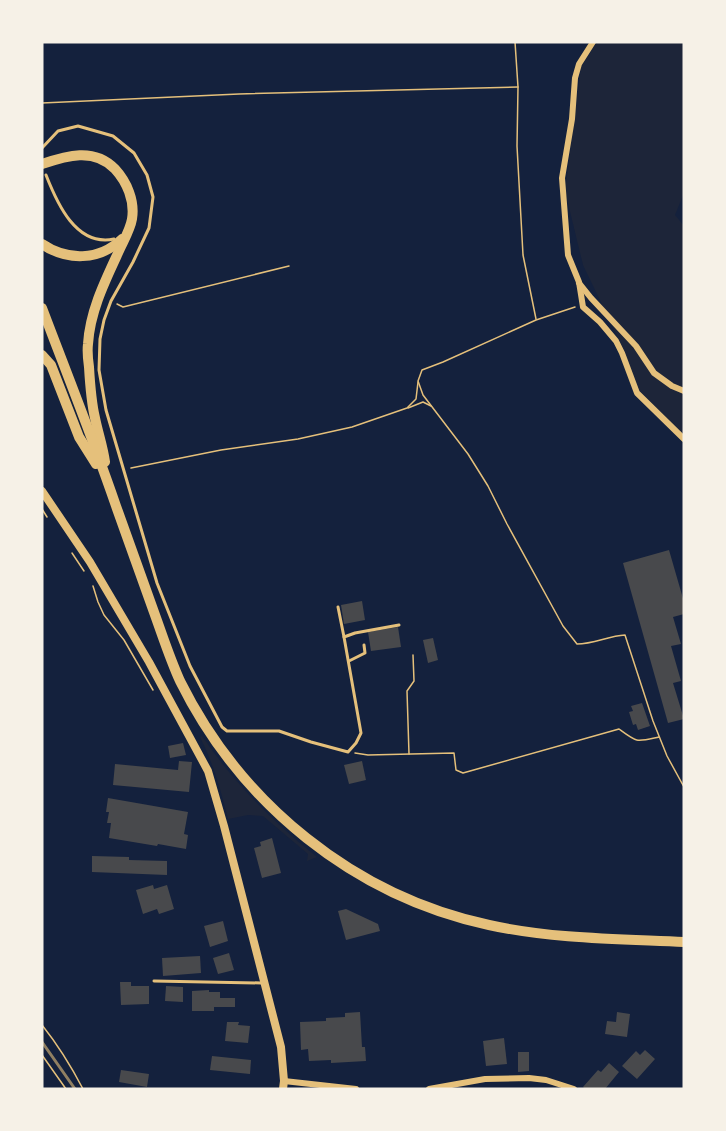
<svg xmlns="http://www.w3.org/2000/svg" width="726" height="1131" font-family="'Exo 2',sans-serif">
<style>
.green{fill:#1d2539}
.building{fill:#48494c}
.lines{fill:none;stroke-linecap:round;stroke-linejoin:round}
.path{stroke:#e5c07b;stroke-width:1.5}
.service{stroke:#e5c07b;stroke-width:3}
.minor{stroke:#e5c07b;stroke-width:6}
.secondary{stroke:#e5c07b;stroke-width:8}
.trunk{stroke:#e5c07b;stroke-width:10}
.rail{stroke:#918062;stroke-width:3}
</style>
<rect width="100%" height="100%" fill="#14213d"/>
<g class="green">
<path d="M597,42H684V193L675,215L684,226V435L636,387L623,348L583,265L565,191L581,67Z"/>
<path d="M202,736C234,783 273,822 317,857L307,861L308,854L263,816L248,815L228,819C221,790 213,763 200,737Z"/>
</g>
<g class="building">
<path d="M669,550L684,602V614L673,617L681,644L671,646L681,681L673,683L684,719L668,723L623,563Z"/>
<path d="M362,601L365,620L344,624L341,605Z"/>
<path d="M398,627L401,647L371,651L368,632Z"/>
<path d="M433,638L438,660L428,663L423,640Z"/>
<path d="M642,703L650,726L638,730L636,724L633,725L629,712L633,711L631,706Z"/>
<path d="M183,743L186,755L170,758L168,746Z"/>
<path d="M179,761L192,762L189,792L113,785L115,764L178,770Z"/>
<path d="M362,761L366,780L349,784L344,765Z"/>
<path d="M108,798L188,812L184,834L188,835L186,849L158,844L157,846L109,838L111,823H107L109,812H106Z"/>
<path d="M272,838L281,873L262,878L254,848L261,846L260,842Z"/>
<path d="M92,856L129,857V860L167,861V875L92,872Z"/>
<path d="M153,885L154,889L167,885L174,909L159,914L157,909L143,914L136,890Z"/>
<path d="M346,909L378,924L380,931L346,940L338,911Z"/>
<path d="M223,921L228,941L210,947L204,926Z"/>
<path d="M229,953L234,970L218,974L213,958Z"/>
<path d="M200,956L201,973L163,976L162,958Z"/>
<path d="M120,982H131V986H149V1004L121,1005Z"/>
<path d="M166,986L183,987V1002L165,1001Z"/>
<path d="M209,990V992H220V998H235V1007H214V1011H192V991Z"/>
<path d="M360,1012L362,1047H365L366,1061L331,1063V1060L309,1061L308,1049L301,1050L300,1022L326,1021V1018L345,1017V1013Z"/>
<path d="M617,1012L630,1014L627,1037L605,1034L607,1021L616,1022Z"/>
<path d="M227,1022H239L238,1025L250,1026L248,1043L225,1041Z"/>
<path d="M504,1038L507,1064L486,1066L483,1041Z"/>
<path d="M645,1050L655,1059L637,1079L622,1066L636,1051L640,1055Z"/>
<path d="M518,1052H529V1071L518,1072Z"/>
<path d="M212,1056L251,1060L250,1074L210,1070Z"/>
<path d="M609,1063L619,1072L605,1089H585L583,1087L598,1070L601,1072Z"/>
<path d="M121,1070L149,1074L147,1087L119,1082Z"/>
</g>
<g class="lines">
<g class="path">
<path d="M515,42L518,87L517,146L523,255L536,319"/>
<path d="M42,103L239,94L518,87"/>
<path d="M117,304L123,307L289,266"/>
<path d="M575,307L536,320L443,362L422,370L418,381L423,395L468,454L488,486L507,524L563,626L577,644C594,644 608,636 625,635L653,721L667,756L684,787"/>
<path d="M408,408L423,402L431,406"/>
<path d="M131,468L221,450L298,439L352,427L407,408L416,399L418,382"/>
<path d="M42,509L47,517"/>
<path d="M72,553L84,571"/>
<path d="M93,586L98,602L104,615L124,640L153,690"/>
<path d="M355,753L368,755L454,753L456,770L463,773L619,729C638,743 636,742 659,737"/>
<path d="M409,754L407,691L414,681L413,655"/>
<path d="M42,1025C58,1045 71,1066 83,1089"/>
<path d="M42,1055L66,1089"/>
</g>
<g class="service">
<path d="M42,148L58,131L78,126L113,136L134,153L147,175L153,197L149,228L133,262L111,301L104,320L100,339L99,370L106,410L157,583L190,666L222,727L227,731H279L311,742L348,752L356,743L361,733L344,637L355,633L399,625"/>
<path d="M46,175C57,203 76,247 114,239"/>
<path d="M338,607L344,637"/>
<path d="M349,661L365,653L364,645"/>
<path d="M154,981L262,983"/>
</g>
<g class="minor">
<path d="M593,42L579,64L575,78L572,119L562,178L568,255L579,282L583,307L600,322L616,341L622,353L637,393L684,439"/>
<path d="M579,283L591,298L636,346L654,373L672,386L684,391"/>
<path d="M284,1081L356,1089"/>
<path d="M429,1089L485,1079L529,1078L546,1080L574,1089"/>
</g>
<path class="secondary" d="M42,491L90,562L149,662L208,771L224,826L281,1047L284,1081L283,1089"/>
<g class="trunk">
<path d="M42,164C66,156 94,147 115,169C127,182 135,201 132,219C130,231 122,243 118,253C104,283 90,312 88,344C87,352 88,360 89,367C90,384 91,401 95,418C98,433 103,447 105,462"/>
<path d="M42,244C67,261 99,261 122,239"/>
<path d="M42,308C67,374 93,439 116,506C129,542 142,579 155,615C163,637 170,659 180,681C241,804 354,896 489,925C552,939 619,939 684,942"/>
<path d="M42,355L51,365L79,437L96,464"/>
</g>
<path class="rail" d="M42,1042L75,1089"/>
</g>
<rect width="726" height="1131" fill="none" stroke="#f6f1e7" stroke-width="87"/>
</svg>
